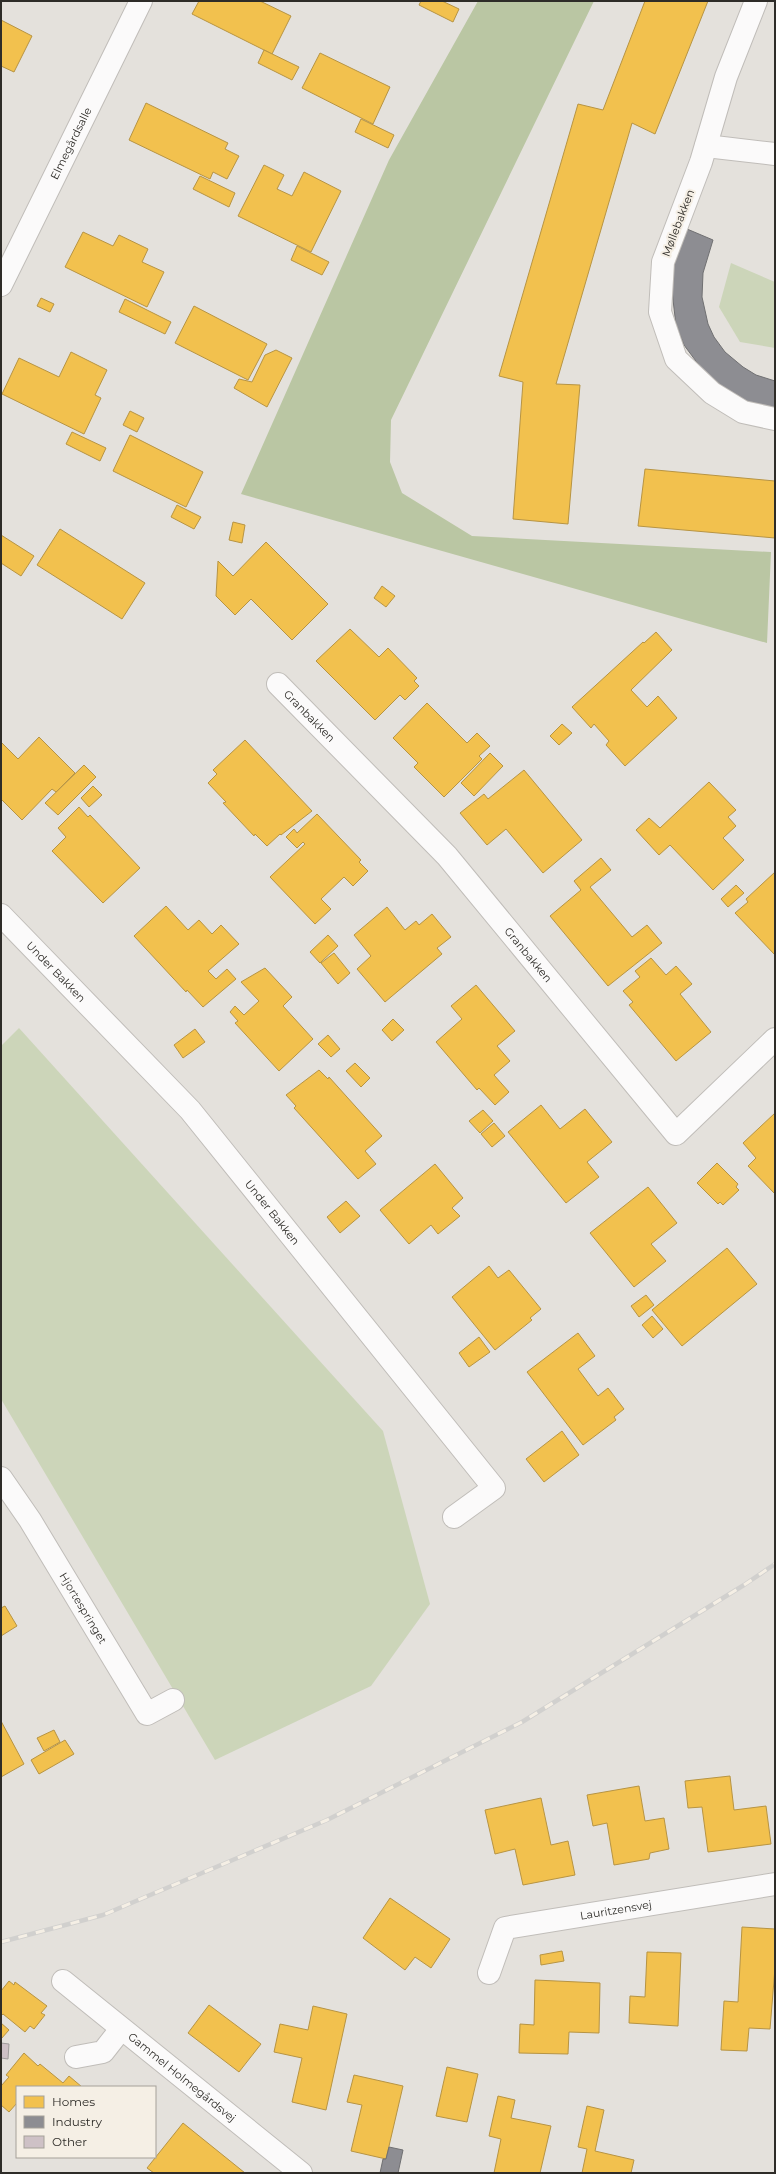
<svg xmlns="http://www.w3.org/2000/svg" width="776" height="2174" font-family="Montserrat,sans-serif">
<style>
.green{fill:#ccd5b9}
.forest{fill:#bac6a3}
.homes{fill:#f2c14e;stroke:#b79443}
.industry{fill:#8d8d92;stroke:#707072}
.building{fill:#cec1c6;stroke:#9f9c9b}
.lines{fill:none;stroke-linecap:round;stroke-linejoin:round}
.minor-casing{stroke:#c0bdb9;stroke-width:24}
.minor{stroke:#fbfafa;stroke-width:22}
.rail-casing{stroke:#d1d0ce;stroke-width:4.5}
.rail{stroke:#f5efe5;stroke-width:3;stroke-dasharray:9;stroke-linecap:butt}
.labels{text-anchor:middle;stroke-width:4;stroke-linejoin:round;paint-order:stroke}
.street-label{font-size:11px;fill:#2e2c28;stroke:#f5efe5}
</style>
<rect width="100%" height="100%" fill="#e4e1dc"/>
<g class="green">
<path d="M731,263L775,282V348L740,342L719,307Z"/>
<path d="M19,1028L383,1431L430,1604L371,1686L215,1760L1,1399V1046Z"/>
</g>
<path class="forest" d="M478,1H594L391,420L390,462L402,493L472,536L771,552L767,643L241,494L389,160Z"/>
<g class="homes">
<path d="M199,1H260L291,16L272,54L192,14Z"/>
<path d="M421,1H442L459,9L453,22L419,5Z"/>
<path d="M645,1H708L655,134L632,123L556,384L580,385L568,524L513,519L523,382L499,376L578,104L603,110Z"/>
<path d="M1,20L32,36L14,72L1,66Z"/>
<path d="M264,50L299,67L292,80L258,63Z"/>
<path d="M320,53L390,87L373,124L302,88Z"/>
<path d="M146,103L228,143L225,149L239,156L227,179L213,172L210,179L129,140Z"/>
<path d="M361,119L394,135L388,148L355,132Z"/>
<path d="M264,165L284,175L277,189L292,196L304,172L341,191L311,252L238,216Z"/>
<path d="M200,176L235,193L229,207L193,189Z"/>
<path d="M83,232L113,246L119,235L148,249L142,262L164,272L147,307L65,267Z"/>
<path d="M297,246L329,262L322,275L291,260Z"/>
<path d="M41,298L54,304L50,312L37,306Z"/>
<path d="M125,299L171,322L165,334L119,312Z"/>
<path d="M194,306L267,344L248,380L175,343Z"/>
<path d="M276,350L292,358L267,407L234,388L239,379L252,382L265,355Z"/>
<path d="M71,352L107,370L95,395L101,398L84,434L2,394L19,358L59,377Z"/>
<path d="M130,411L144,418L137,432L123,425Z"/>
<path d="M72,432L106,448L100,461L66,444Z"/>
<path d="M130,435L203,472L186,507L113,471Z"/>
<path d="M645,469L775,481V538L638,526Z"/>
<path d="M177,505L201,517L194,529L171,517Z"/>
<path d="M233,522L245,525L242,543L229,540Z"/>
<path d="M60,529L145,583L122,619L37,565Z"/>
<path d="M1,535L34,556L21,576L1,563Z"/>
<path d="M266,542L328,604L292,640L251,599L235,615L216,596L218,561L233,576Z"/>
<path d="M382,586L395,596L386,607L374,598Z"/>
<path d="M350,629L379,657L388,648L417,678L414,681L419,686L405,700L400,695L375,720L316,661Z"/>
<path d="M656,632L672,650L631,690L647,707L658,696L677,718L625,766L606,745L609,741L594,724L591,728L572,707L643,642L644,643Z"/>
<path d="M427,703L467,743L477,733L490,746L479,756L482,759L444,797L414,767L418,763L393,738Z"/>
<path d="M562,724L572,733L559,745L550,736Z"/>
<path d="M39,737L75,773L56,792L52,789L22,820L1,799V742L18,759Z"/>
<path d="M245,740L312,811L281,835L280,834L267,846L255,834L254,836L223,803L226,802L208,783L217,774L213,770Z"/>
<path d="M490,753L503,766L474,796L461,783Z"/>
<path d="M84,765L96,777L58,815L45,803Z"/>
<path d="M524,770L582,840L543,873L506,829L487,845L460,813L484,794L488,799Z"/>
<path d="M709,782L736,810L728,817L736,826L723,838L744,860L713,890L670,845L659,855L636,830L649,818L660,828Z"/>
<path d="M93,786L102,795L89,807L81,798Z"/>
<path d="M79,807L88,817L90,815L140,868L103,903L52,851L66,837L58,828Z"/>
<path d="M317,814L361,860L359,862L368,871L353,886L344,877L321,899L331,909L315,924L270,877L305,844L303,842L297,848L286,837L294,829L297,833Z"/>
<path d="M601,858L611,870L590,887L632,937L647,925L662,943L608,986L550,916L581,890L574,881Z"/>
<path d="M775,872V955L735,913L748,902L746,899Z"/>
<path d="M736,885L744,893L728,907L721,899Z"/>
<path d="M166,906L188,930L199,920L212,934L221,925L239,944L208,971L216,979L227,969L236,979L203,1007L187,990L186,992L134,936Z"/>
<path d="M387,907L405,930L416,921L419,925L432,914L451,937L437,948L442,954L385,1002L357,969L371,956L354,935Z"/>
<path d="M328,935L338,946L320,963L310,952Z"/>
<path d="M334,953L350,973L338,984L321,963Z"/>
<path d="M651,958L666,975L676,966L692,984L680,994L711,1032L676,1061L629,1005L633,1002L623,991L640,977L635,971Z"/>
<path d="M265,968L292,997L283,1006L313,1039L279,1071L235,1023L238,1021L230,1012L235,1006L244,1015L259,1001L241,982Z"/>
<path d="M476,985L515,1031L497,1046L510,1061L494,1075L509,1092L495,1105L479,1088L477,1090L436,1042L462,1019L451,1006Z"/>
<path d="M393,1019L404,1030L392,1041L382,1030Z"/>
<path d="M195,1029L205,1042L183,1058L174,1045Z"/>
<path d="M328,1035L340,1049L331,1057L318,1044Z"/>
<path d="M355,1063L370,1078L361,1087L346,1071Z"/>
<path d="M319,1070L328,1079L329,1077L382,1136L365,1151L376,1164L358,1179L294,1108L296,1106L286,1095Z"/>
<path d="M541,1105L560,1129L585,1109L612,1142L587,1162L599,1177L566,1203L508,1132Z"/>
<path d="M483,1110L493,1121L480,1133L469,1121Z"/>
<path d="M775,1113V1194L748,1166L756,1158L743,1143Z"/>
<path d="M494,1123L505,1136L492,1147L481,1134Z"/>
<path d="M717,1163L738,1184L736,1187L739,1190L723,1205L720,1202L718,1204L697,1183Z"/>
<path d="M435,1164L463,1198L452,1208L460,1216L438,1234L431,1225L409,1244L380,1210Z"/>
<path d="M648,1187L677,1223L651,1244L666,1261L634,1287L590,1233Z"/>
<path d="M346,1201L360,1216L340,1233L327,1217Z"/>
<path d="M727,1248L757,1284L682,1346L652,1310Z"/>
<path d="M489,1266L498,1278L509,1270L541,1309L530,1318L532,1320L495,1350L452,1297Z"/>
<path d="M646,1295L654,1305L639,1317L631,1306Z"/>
<path d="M652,1316L663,1329L653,1338L642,1325Z"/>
<path d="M578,1333L595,1356L578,1369L598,1396L608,1388L624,1409L614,1417L616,1420L583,1445L527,1372Z"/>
<path d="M479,1337L490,1352L469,1367L459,1353Z"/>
<path d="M562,1431L579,1455L544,1482L526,1459Z"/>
<path d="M5,1606L17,1626L1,1636V1608Z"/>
<path d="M1,1721L24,1764L1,1777Z"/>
<path d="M54,1730L60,1742L44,1751L37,1738Z"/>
<path d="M65,1740L74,1754L39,1774L31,1760Z"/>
<path d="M730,1776L734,1810L766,1806L771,1844L708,1852L702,1807L688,1808L685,1781Z"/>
<path d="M639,1786L645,1821L664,1818L669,1849L650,1853L649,1859L614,1865L607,1823L593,1826L587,1795Z"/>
<path d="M541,1798L551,1845L568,1841L575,1875L523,1885L515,1849L495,1854L485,1810Z"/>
<path d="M390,1898L450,1939L431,1968L415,1957L405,1970L363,1938Z"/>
<path d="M742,1927L775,1929V1968L770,2029L749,2028L747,2051L721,2050L724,2001L738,2002Z"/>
<path d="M562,1951L564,1961L541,1965L540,1955Z"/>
<path d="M647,1952L681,1953L678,2026L629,2023L630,1996L645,1997Z"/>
<path d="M535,1980L600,1983L599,2033L569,2032L568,2054L519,2053L520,2024L534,2025Z"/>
<path d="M9,1981L14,1985L15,1982L47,2006L41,2013L45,2015L34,2029L30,2026L25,2032L3,2014L1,2016V1991Z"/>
<path d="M209,2005L261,2044L239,2072L188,2033Z"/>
<path d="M313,2006L347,2014L326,2110L292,2102L302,2058L274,2052L280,2024L308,2030Z"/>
<path d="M1,2023L9,2030L1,2039Z"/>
<path d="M24,2053L38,2066L40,2064L63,2083L69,2076L82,2087H17V2103L9,2112L1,2105V2086L9,2077L6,2075Z"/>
<path d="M447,2067L478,2074L467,2122L436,2116Z"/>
<path d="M354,2075L403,2086L386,2159L351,2151L362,2105L347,2102Z"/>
<path d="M498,2096L515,2100L511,2118L551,2126L540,2173H494L501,2139L489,2136Z"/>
<path d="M587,2106L604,2110L595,2151L634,2160L631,2173H582L587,2149L578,2147Z"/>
<path d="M183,2123L245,2173H154L147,2168Z"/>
</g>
<g class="industry">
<path d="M687,229L713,240L703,273L702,297L708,324L714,337L725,352L743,367L756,375L775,381V411L752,405L730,395L707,376L684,345L676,325L671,283L675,257Z"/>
<path d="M389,2147L403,2150L398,2173H380L383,2159H386Z"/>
</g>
<path class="building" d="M1,2043L9,2044L8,2059L1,2058Z"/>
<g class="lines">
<g class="minor-casing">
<g id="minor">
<path d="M756,1L726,77L701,162L663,262L660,312L676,359L712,393L743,412L775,419"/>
<path d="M706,146L775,154"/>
<path id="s1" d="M1,285L141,1"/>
<path id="s2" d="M278,684L447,856L676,1134L775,1039"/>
<path id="s3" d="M1,915L190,1110L494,1488L454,1517"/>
<path id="s4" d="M1,1478L30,1520L147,1714L173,1700"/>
<path id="s5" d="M489,1973L505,1928L775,1884"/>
<path id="s6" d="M63,1981L301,2173"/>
<path d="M76,2057L103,2052L121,2029"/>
</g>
</g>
<use href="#minor" class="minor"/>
<g class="rail-casing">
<path id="rail" d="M1,1942L103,1915L327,1820L522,1722L744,1585L775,1564"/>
</g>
<use href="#rail" class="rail"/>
</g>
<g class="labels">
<g class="street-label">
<text dy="4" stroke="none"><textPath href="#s1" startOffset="158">Elmegårdsalle</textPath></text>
<text transform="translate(678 223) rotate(-69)" y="4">Møllebakken</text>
<text dy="4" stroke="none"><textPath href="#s2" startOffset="45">Granbakken</textPath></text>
<text dy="4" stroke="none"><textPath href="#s2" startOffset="369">Granbakken</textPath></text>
<text dy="4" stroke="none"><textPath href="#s3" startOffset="79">Under Bakken</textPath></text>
<text dy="4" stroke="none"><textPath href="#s3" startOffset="403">Under Bakken</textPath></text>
<text dy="4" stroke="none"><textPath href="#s4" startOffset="154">Hjortespringet</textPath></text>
<text dy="4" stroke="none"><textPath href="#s5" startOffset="160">Lauritzensvej</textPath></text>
<text dy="4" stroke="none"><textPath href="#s6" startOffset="153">Gammel Holmegårdsvej</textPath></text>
</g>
</g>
<rect width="776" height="2174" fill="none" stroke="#2e2c28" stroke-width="4"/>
<rect x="16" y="2086" width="140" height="72" fill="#f5efe5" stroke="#a5a199"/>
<rect x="24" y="2096" width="20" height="12" fill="#f2c14e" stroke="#a5a199"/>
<text x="52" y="2106" font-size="12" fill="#2e2c28">Homes</text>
<rect x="24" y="2116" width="20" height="12" fill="#8d8d92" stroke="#a5a199"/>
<text x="52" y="2126" font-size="12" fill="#2e2c28">Industry</text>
<rect x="24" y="2136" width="20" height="12" fill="#cec1c6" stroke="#a5a199"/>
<text x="52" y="2146" font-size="12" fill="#2e2c28">Other</text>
</svg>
